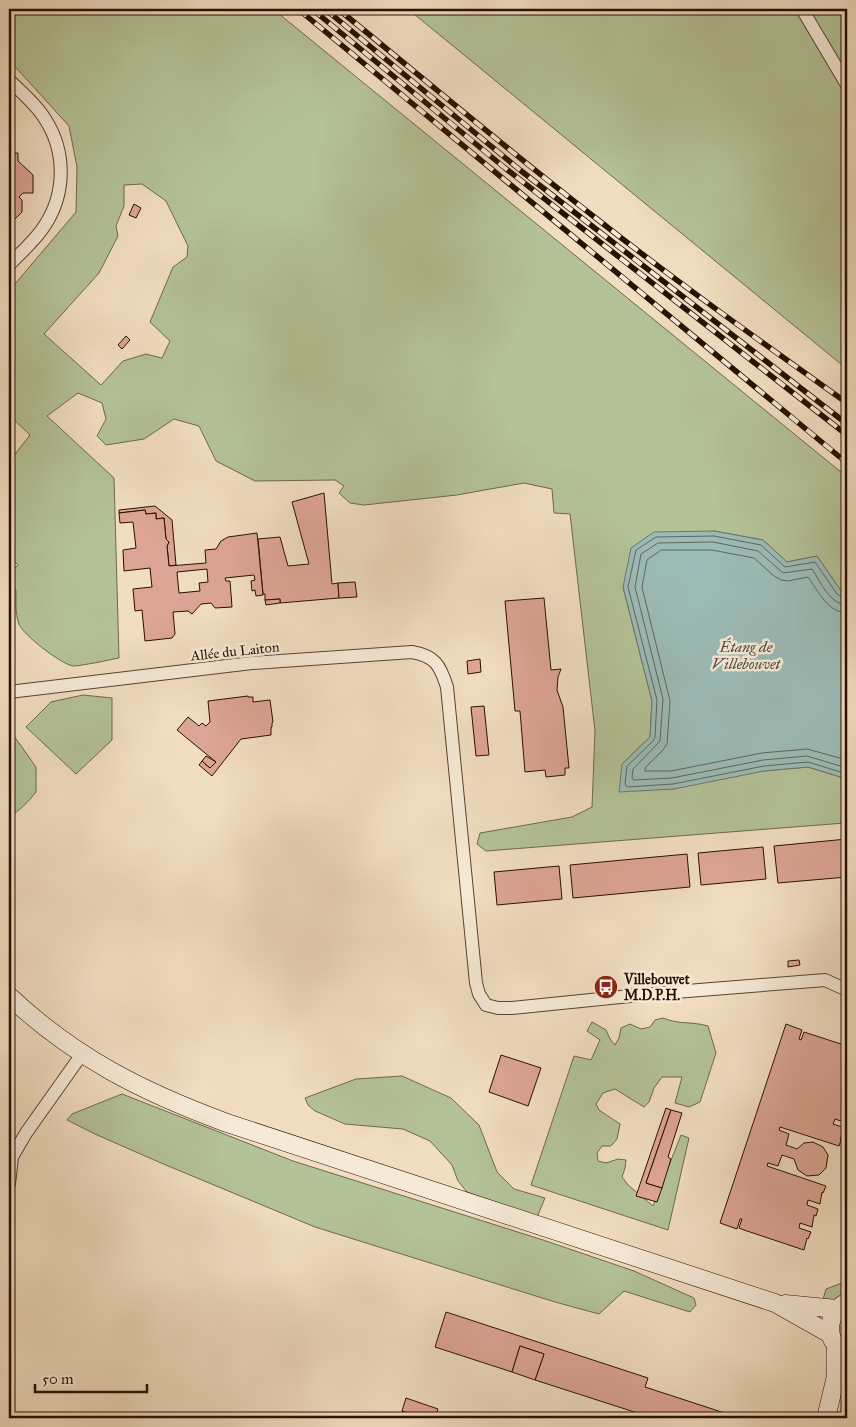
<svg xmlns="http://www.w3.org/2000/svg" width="856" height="1427" font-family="'IM FELL Great Primer',serif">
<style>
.green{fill:#b4c297;stroke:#6e684c;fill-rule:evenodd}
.water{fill:#9bbbb6;stroke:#6d766d}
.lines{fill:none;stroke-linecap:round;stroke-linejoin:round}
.shore{stroke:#62655b;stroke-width:1}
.building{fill:#dda595;stroke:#290f00;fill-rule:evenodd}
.street-casing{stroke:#5b4230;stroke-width:14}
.secondary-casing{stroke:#290f00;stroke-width:19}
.street{stroke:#f6e9d6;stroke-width:12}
.secondary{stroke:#f6e9d6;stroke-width:18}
.rail-casing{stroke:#290f00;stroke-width:5.5}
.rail{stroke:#f6e9d6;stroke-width:4;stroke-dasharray:11;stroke-linecap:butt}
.labels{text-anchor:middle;stroke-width:5;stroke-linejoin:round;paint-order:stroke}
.street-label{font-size:14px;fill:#290f00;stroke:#f6e9d6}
.poi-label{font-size:14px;font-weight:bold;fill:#290f00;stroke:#f6e9d6;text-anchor:start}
.water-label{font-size:15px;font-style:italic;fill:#514b40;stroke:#f6e9d6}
</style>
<rect width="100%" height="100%" fill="#f1ddc0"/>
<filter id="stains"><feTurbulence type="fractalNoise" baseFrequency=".004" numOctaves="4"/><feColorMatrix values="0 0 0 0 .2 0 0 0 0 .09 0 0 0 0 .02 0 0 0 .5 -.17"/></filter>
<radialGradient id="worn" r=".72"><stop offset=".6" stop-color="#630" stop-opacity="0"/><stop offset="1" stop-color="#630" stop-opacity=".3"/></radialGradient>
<g class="green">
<path d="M9,9H273L847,477V595L841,591L817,556L787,562L763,540L714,531L623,587L652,701L650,737L622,764L764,771L808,767L847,779V824L845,823L486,851L477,844L480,833L572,817L592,807L595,731L570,514L554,513L552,489L524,483L457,495L364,505L350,503L339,493L344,486L335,480L255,481L216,461L199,426L174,419L144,439L106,445L97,436L106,419L102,403L78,393L47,416L114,478L119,658C109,660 81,666 73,666C61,664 23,635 19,624C15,613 16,601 16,590L9,585V575L18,565L9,556V462L30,435L9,415V291L76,212L77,167L69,126L9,60ZM142,184L166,201L188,246L187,257L173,267L150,322L170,341L162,358L146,354L123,361L101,385L44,334L99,273L118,236L116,226L124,206V185Z"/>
<path d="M408,9H847V369Z"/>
<path d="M83,695L112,698V740L76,774L26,727L51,702Z"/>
<path d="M9,729L36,767V792C28,802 20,811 9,816Z"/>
<path d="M663,1018C680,1025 691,1021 708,1026L716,1053L700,1102L689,1107L675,1103L682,1077H662L654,1088L649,1102L644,1107L615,1089L603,1093L596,1104L599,1110L620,1124L617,1139L611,1146H602L597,1153L598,1161L606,1163L618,1159L626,1160L625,1168L622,1177L628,1185L653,1206L681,1135L689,1138L668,1230L531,1185L574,1056L591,1060L600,1040L587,1031L592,1022L606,1030L610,1039L615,1045L619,1038L621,1028L630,1024L641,1029L650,1027L655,1020Z"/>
<path d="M402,1076L451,1098L479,1125L497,1172L514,1189L545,1198L537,1217L467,1192L458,1181L452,1165L430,1141L403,1129L345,1124L315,1111L308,1105L305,1098L356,1079Z"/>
<path d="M122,1094L293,1161L543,1240L634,1271L694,1298L696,1305L690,1312L624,1291L599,1314L555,1302L315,1227L161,1163L95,1134L67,1120L72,1114Z"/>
<path d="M847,1278V1293L838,1301L822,1303L826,1289L842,1283Z"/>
</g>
<path class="water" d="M714,531L763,540L787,562L817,556L841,591L847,595V779L808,767L764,771L674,789L619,792L622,764L650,737L652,701L623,587L631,548L654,532Z"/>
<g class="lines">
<g class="shore">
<path d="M847,599L837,594L815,562L785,567L761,545L714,536L656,537L636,550L628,587L657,700L655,737L653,741L627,766L625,784L627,787L673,784L764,766L808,762L847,774"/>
<path d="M847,605C829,604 821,582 812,569L783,573L758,551L713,542L658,543L641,554L635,587L663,699L660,741L633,769L632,778L634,780L672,778L763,760L807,756L847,768"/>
<path d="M847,613C827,612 819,592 808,577L788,581L781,580L774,576L754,558L712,550H661L647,560L642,587L670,701L667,744L663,750L645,768V771H671L762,753L807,749L847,760"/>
</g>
</g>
<g class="building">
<path d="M10,153H18V161L33,175V193H23L19,197L22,200V212L9,225V155Z"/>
<path d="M134,204L141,208L136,218L129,215Z"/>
<path d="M126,336L130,340L122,349L118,345Z"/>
<path d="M324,493L332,584L338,583L339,598L280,603V599L265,600V594H263L258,539L280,537L288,566L309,564L292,502Z"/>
<path d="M155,506L172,520L176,565L169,566L167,546L169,542L166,539L164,518L156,519V513L146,514L145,510L119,513V510Z"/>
<path d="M145,510L146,514L156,513V519L164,518L166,539L169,542L167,546L169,566L206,563L205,550L216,549L221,541L228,537L257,533L263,595L256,596L255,590L252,591L251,581L255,580L254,575L225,578L226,581H230L232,607L215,608L211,603L201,604L192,614L188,611L173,612L175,634L172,638L145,641L142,610L135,611L133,589L152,587L150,568L124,571L123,550L136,548L133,522L120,523L119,513ZM207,569L208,582L199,583L200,591L179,593L177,572Z"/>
<path d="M355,582L357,597L339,598L338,583Z"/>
<path d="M544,598L551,670L561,669L558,677L557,690L563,707L569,768H565V775L546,777L545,770L525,772L520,711H515L505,601Z"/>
<path d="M280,599V603L266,605L265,600Z"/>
<path d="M480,659L481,672L468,674L467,661Z"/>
<path d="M248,696V697H253V702L270,700L273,722L272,723V727H271V735L241,739L212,776L199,765L202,761L210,768L216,762L177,730L188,717L199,726L202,723L206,726L210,722L208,701Z"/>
<path d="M484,706L489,755L476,756L471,707Z"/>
<path d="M206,756L216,762L210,768L202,761Z"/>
<path d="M847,839V877L778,883L774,846Z"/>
<path d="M763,847L766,879L701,885L698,853Z"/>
<path d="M687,854L690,887L573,898L570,865Z"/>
<path d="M559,866L562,899L497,905L494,872Z"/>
<path d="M799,960L800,965L788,967V961Z"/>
<path d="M786,1024L802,1030L799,1039L801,1040L804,1032L847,1046V1123L835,1119L833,1124L845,1128L840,1139L841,1140L839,1146L780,1127L779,1130L789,1134L786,1145L797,1149L804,1143L813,1142L823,1147L828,1155L826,1168L819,1175L807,1176L798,1170L794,1159L782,1155L778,1166L768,1163L767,1166L826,1186L823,1193L822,1192L820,1204L808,1200L807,1205L818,1209L816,1216L814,1215L812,1227L800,1223L799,1228L811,1232L808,1239L807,1238L804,1250L744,1230L739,1228L742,1219H740L737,1229L720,1223Z"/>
<path d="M501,1055L541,1068L528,1106L489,1092Z"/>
<path d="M666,1108L671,1110L646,1183L662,1188L657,1202L636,1196Z"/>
<path d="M671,1110L682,1113L668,1157L671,1159L662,1188L646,1183Z"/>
<path d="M446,1312L648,1378L645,1387L740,1418H653L535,1380L544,1354L520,1346L512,1372L435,1347Z"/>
<path d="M520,1346L544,1354L535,1380L512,1372Z"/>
<path d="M406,1398L438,1409L435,1418H424L402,1411Z"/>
</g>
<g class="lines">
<g class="street-casing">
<g id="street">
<path d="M802,9L847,85"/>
<path d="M9,80C21,92 36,104 45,119C66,151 66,193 45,225C36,240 21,252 9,265"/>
<path d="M9,692L252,663L412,652C435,656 440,665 447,687L476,983L479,994L486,1005L498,1008H512L650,994L825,980L847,990"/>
<path d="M9,1184L12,1157L26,1133L82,1054"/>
</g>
</g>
<g class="secondary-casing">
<g id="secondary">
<path d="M9,996C75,1058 143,1092 227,1123L775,1303L830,1334"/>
<path d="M785,1304L837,1309"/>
<path d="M833,1341C826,1326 832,1310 847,1302"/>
<path d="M826,1418L836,1376V1346"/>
</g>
</g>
<use href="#street" class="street"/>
<use href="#secondary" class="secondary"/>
<g class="rail-casing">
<g id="rail">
<path d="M298,9L847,463"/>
<path d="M312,9L505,168L847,435"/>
<path d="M325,9L520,170L847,424"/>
<path d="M338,9C424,79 509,151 597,219C678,283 763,343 847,403"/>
</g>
</g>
<use href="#rail" class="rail"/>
</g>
<defs>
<g id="bus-disc" transform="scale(1.25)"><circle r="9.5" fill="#8f2418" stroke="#f6e9d6"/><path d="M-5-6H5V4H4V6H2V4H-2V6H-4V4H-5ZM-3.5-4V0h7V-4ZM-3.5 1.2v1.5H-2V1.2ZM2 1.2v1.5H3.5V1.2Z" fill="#fff"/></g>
</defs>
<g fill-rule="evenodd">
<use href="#bus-disc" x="606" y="987"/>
</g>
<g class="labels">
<g class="street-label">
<text transform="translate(235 651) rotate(-6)" y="5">Allée du Laiton</text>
</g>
<g class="poi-label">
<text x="624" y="984">Villebouvet<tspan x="624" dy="16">M.D.P.H.</tspan></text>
</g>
<g class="water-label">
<text x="746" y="652">Étang de<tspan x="746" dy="17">Villebouvet</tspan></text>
</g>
</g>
<rect width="856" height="1427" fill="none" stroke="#f1ddc0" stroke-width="30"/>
<rect x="10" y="10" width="836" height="1407" fill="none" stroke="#290f00" stroke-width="2.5"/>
<rect x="15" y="15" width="826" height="1397" fill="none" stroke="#290f00"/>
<path d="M35 1384v8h112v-8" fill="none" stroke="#290f00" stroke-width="2.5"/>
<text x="42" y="1384" font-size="15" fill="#290f00" stroke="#f6e9d6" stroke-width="4" paint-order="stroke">50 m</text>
<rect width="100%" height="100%" filter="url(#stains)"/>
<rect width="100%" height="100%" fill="url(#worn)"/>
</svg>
